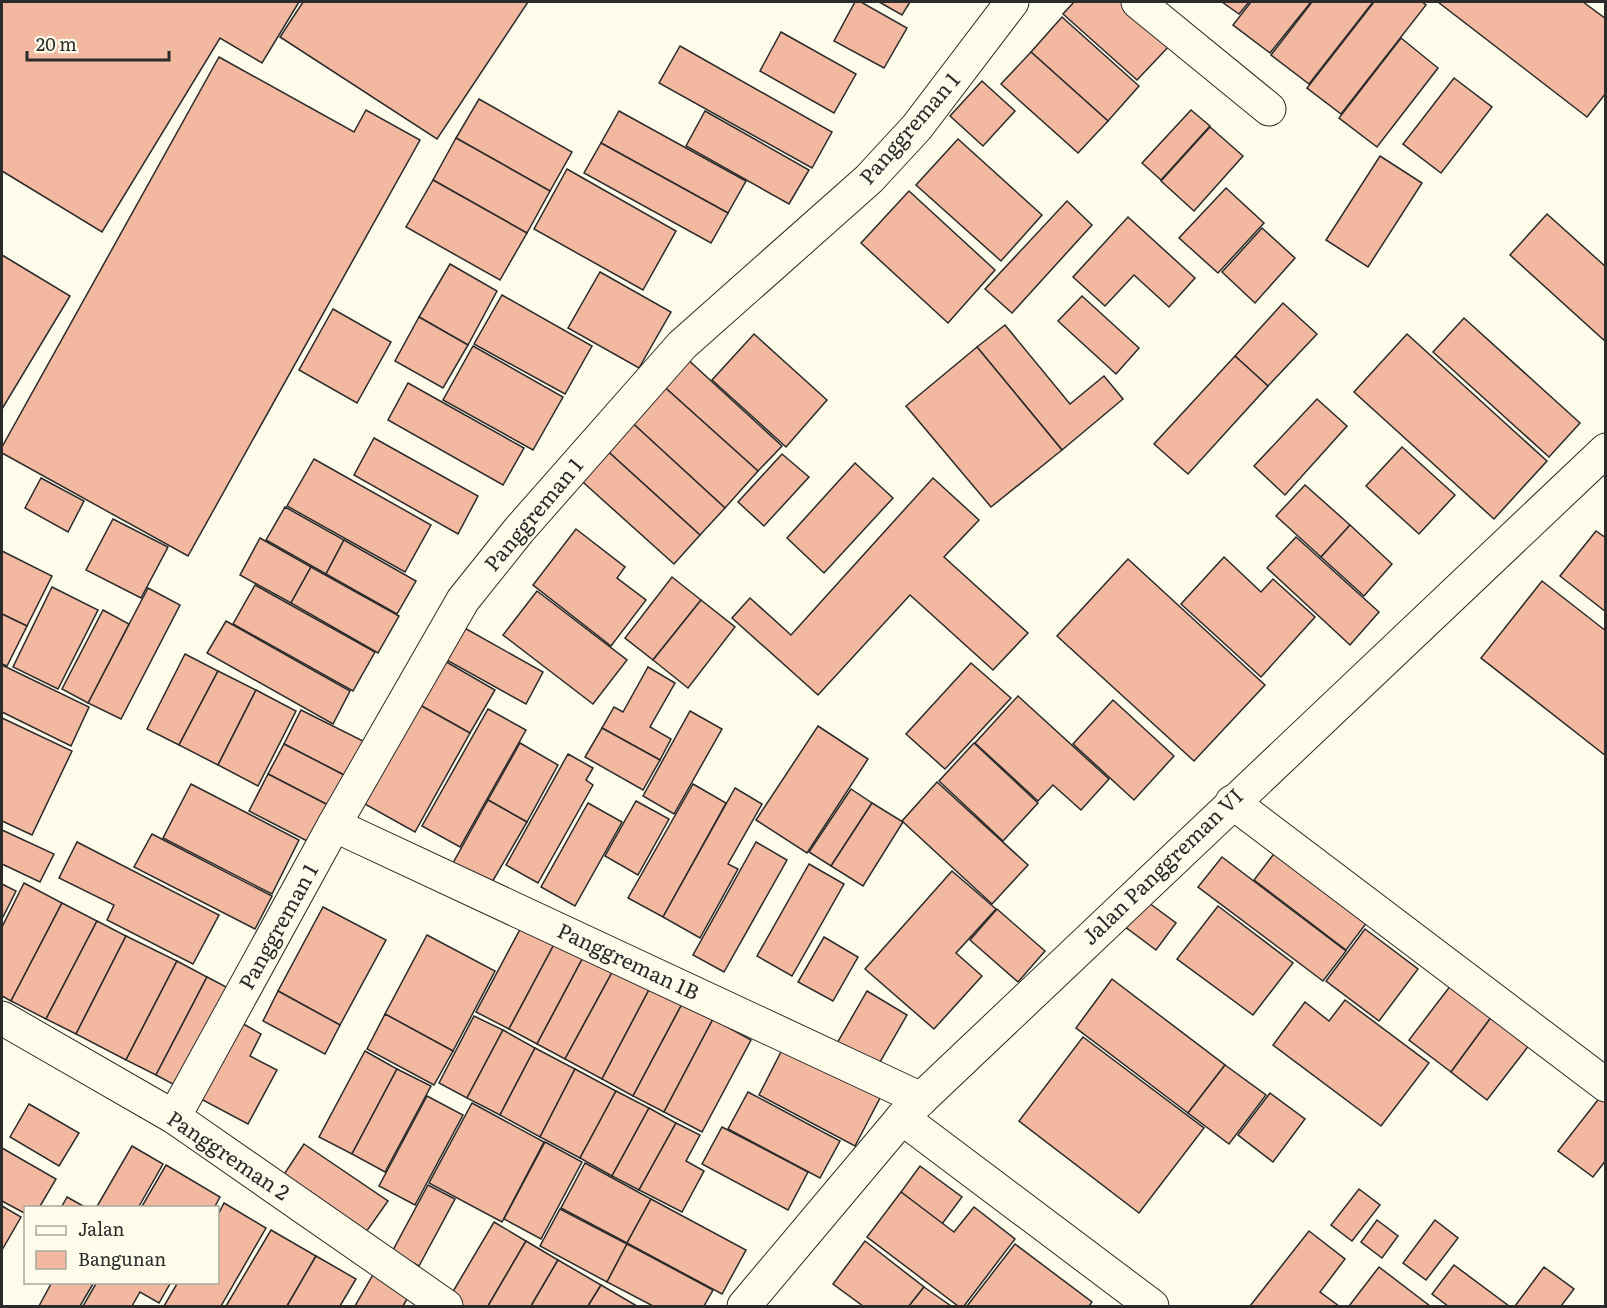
<svg xmlns="http://www.w3.org/2000/svg" width="1607" height="1308" font-family="Literata,serif">
<style>
.building{fill:#f2b8a0;stroke:#2b2b2b;stroke-width:1.5}
.lines{fill:none;stroke-linecap:round;stroke-linejoin:round}
.minor-casing{stroke:#2b2b2b;stroke-width:35}
.minor{stroke:#fdfbea;stroke-width:33}
.labels{text-anchor:middle;stroke-width:4.5;stroke-linejoin:round;paint-order:stroke}
.street-label{font-size:21px;fill:#2b2b2b;stroke:#fdfbea}
</style>
<rect width="100%" height="100%" fill="#fdfbea"/>
<g class="building">
<path d="M2,2H299L262,63L220,38L102,232L2,171Z"/>
<path d="M303,2H528L437,139L280,37Z"/>
<path d="M855,2H861L907,28L884,68L834,41Z"/>
<path d="M879,2H910L902,15Z"/>
<path d="M1074,2H1126L1172,43L1137,80L1063,14Z"/>
<path d="M1222,2H1249L1239,14Z"/>
<path d="M1251,2H1311L1270,53L1233,25Z"/>
<path d="M1312,2H1373L1309,84L1271,55Z"/>
<path d="M1374,2H1422L1426,5L1341,114L1307,88Z"/>
<path d="M1438,2H1583L1606,19V93L1587,117Z"/>
<path d="M1062,17L1139,86L1108,121L1031,52Z"/>
<path d="M781,32L856,74L834,113L760,71Z"/>
<path d="M1401,38L1438,68L1377,147L1339,118Z"/>
<path d="M680,46L832,132L812,168L659,83Z"/>
<path d="M1031,52L1108,121L1078,153L1001,84Z"/>
<path d="M219,57L354,132L366,110L420,140L188,556L2,453V447Z"/>
<path d="M1454,78L1492,107L1441,173L1403,144Z"/>
<path d="M982,81L1015,111L983,146L950,116Z"/>
<path d="M479,99L572,152L550,191L456,138Z"/>
<path d="M1191,110L1210,126L1161,180L1142,163Z"/>
<path d="M619,111L746,181L728,213L601,143Z"/>
<path d="M705,111L809,170L789,204L686,146Z"/>
<path d="M1210,127L1243,156L1194,211L1161,181Z"/>
<path d="M456,138L550,191L527,233L433,180Z"/>
<path d="M958,139L1042,215L1001,261L916,185Z"/>
<path d="M601,143L728,213L711,243L584,173Z"/>
<path d="M1380,156L1422,183L1368,267L1326,240Z"/>
<path d="M567,169L676,231L643,290L534,229Z"/>
<path d="M433,180L527,233L500,280L406,227Z"/>
<path d="M1226,188L1264,223L1218,273L1179,238Z"/>
<path d="M909,191L995,270L948,323L861,243Z"/>
<path d="M1067,201L1092,225L1012,313L985,289Z"/>
<path d="M1547,214L1606,267V342L1510,255Z"/>
<path d="M1128,217L1195,278L1169,307L1134,275L1105,306L1073,277Z"/>
<path d="M1262,228L1295,258L1255,303L1222,272Z"/>
<path d="M2,255L70,296L2,409Z"/>
<path d="M450,264L497,291L468,345L419,317Z"/>
<path d="M600,272L671,312L639,368L568,328Z"/>
<path d="M502,295L592,346L565,394L474,344Z"/>
<path d="M1082,296L1139,348L1116,374L1058,321Z"/>
<path d="M1283,303L1317,334L1268,386L1235,356Z"/>
<path d="M333,309L391,342L357,403L299,370Z"/>
<path d="M419,317L468,345L443,388L395,361Z"/>
<path d="M1464,318L1580,423L1549,457L1433,352Z"/>
<path d="M1005,325L1070,404L1104,376L1123,399L1062,450L977,347Z"/>
<path d="M754,334L827,400L786,447L712,380Z"/>
<path d="M1407,334L1547,461L1494,519L1354,392Z"/>
<path d="M473,346L563,397L533,450L443,400Z"/>
<path d="M977,347L1062,450L991,507L906,406Z"/>
<path d="M684,356L782,446L758,471L660,383Z"/>
<path d="M1235,356L1268,386L1188,474L1154,444Z"/>
<path d="M408,383L524,448L503,485L388,420Z"/>
<path d="M660,383L758,471L725,508L627,418Z"/>
<path d="M1317,399L1347,426L1285,495L1254,466Z"/>
<path d="M627,418L725,508L700,535L602,446Z"/>
<path d="M374,438L478,496L458,534L354,475Z"/>
<path d="M602,446L700,535L674,564L575,475Z"/>
<path d="M1402,447L1455,495L1419,534L1366,486Z"/>
<path d="M782,454L809,477L764,526L738,502Z"/>
<path d="M314,459L431,525L405,572L287,506Z"/>
<path d="M855,463L893,498L824,573L787,538Z"/>
<path d="M41,478L84,501L68,532L25,508Z"/>
<path d="M933,478L979,520L944,557L1028,633L993,670L910,595L818,695L732,618L750,598L791,635Z"/>
<path d="M1305,485L1350,525L1321,557L1276,516Z"/>
<path d="M285,507L344,540L326,574L266,540Z"/>
<path d="M113,519L168,547L141,598L86,570Z"/>
<path d="M1350,525L1392,564L1364,596L1321,557Z"/>
<path d="M576,529L625,567L617,578L646,600L611,646L533,585Z"/>
<path d="M1596,531L1606,538V612L1560,576Z"/>
<path d="M1296,537L1379,612L1350,645L1267,568Z"/>
<path d="M260,538L311,567L291,603L240,575Z"/>
<path d="M344,540L416,581L397,614L326,574Z"/>
<path d="M2,551L52,576L27,626L2,614Z"/>
<path d="M1224,557L1261,592L1273,579L1315,617L1261,677L1181,604Z"/>
<path d="M1128,559L1265,685L1194,761L1057,636Z"/>
<path d="M311,567L399,616L378,653L291,603Z"/>
<path d="M672,577L701,600L653,660L625,638Z"/>
<path d="M1542,581L1606,631V756L1481,658Z"/>
<path d="M255,585L375,652L353,691L233,624Z"/>
<path d="M52,587L98,610L58,689L13,667Z"/>
<path d="M148,588L180,605L121,719L88,703Z"/>
<path d="M537,591L627,660L593,704L503,635Z"/>
<path d="M701,600L735,627L688,688L653,660Z"/>
<path d="M103,610L129,624L88,703L62,689Z"/>
<path d="M2,614L27,626L7,666L2,664Z"/>
<path d="M226,621L350,691L333,724L207,653Z"/>
<path d="M461,626L543,672L526,704L443,658Z"/>
<path d="M185,654L218,671L179,745L147,729Z"/>
<path d="M443,660L495,690L470,733L418,704Z"/>
<path d="M971,663L1011,698L945,769L906,734Z"/>
<path d="M2,665L89,707L71,746L2,712Z"/>
<path d="M648,667L675,683L650,727L671,739L660,760L602,728L614,707L623,712Z"/>
<path d="M218,671L256,690L218,765L179,745Z"/>
<path d="M256,690L296,711L258,786L218,765Z"/>
<path d="M1018,696L1109,779L1081,810L1053,785L1038,801L975,743Z"/>
<path d="M1113,700L1174,756L1134,800L1073,744Z"/>
<path d="M418,704L470,733L415,832L363,803Z"/>
<path d="M488,709L526,730L460,847L422,826Z"/>
<path d="M301,710L363,741L346,776L284,744Z"/>
<path d="M690,711L722,729L674,814L643,796Z"/>
<path d="M2,718L72,751L32,835L2,821Z"/>
<path d="M818,726L868,759L807,853L756,820Z"/>
<path d="M602,728L660,760L643,790L585,757Z"/>
<path d="M520,743L558,765L527,822L488,800Z"/>
<path d="M974,743L1038,803L1003,841L939,781Z"/>
<path d="M284,744L346,776L330,806L268,774Z"/>
<path d="M568,754L593,768L586,780L593,785L538,883L506,865Z"/>
<path d="M268,774L330,806L311,843L249,811Z"/>
<path d="M937,782L1028,865L992,904L902,821Z"/>
<path d="M191,784L299,840L272,894L163,838Z"/>
<path d="M693,784L726,803L663,917L628,898Z"/>
<path d="M735,788L762,804L728,864L738,869L700,938L663,917Z"/>
<path d="M851,789L872,803L831,866L809,852Z"/>
<path d="M488,800L527,822L491,884L453,863Z"/>
<path d="M636,801L669,819L638,875L605,856Z"/>
<path d="M588,803L622,822L575,906L541,887Z"/>
<path d="M872,803L903,822L863,886L831,866Z"/>
<path d="M2,830L54,854L40,882L2,864Z"/>
<path d="M152,834L272,896L255,929L134,867Z"/>
<path d="M77,842L219,915L193,964L107,920L114,905L59,878Z"/>
<path d="M756,842L787,860L724,972L693,955Z"/>
<path d="M1276,851L1368,921L1346,950L1254,880Z"/>
<path d="M1222,857L1346,951L1323,981L1198,887Z"/>
<path d="M809,864L844,884L792,976L757,956Z"/>
<path d="M952,871L996,909L956,953L982,976L934,1029L865,969Z"/>
<path d="M24,883L62,903L11,1001L2,996V927Z"/>
<path d="M2,884L16,891L2,919Z"/>
<path d="M1145,900L1176,923L1156,950L1124,926Z"/>
<path d="M62,903L97,921L46,1019L11,1001Z"/>
<path d="M1218,906L1293,963L1253,1015L1177,959Z"/>
<path d="M323,907L386,940L340,1025L278,991Z"/>
<path d="M997,909L1045,951L1018,982L970,940Z"/>
<path d="M525,920L558,937L509,1029L476,1012Z"/>
<path d="M97,921L126,936L76,1034L46,1019Z"/>
<path d="M1365,929L1418,969L1379,1021L1326,981Z"/>
<path d="M427,935L495,971L453,1051L385,1014Z"/>
<path d="M126,936L177,961L126,1060L76,1034Z"/>
<path d="M558,937L586,952L537,1044L509,1029Z"/>
<path d="M824,937L858,957L833,1001L798,982Z"/>
<path d="M586,952L615,967L565,1059L537,1044Z"/>
<path d="M177,961L207,977L156,1075L126,1060Z"/>
<path d="M615,967L651,986L602,1079L565,1059Z"/>
<path d="M207,977L232,990L182,1089L156,1075Z"/>
<path d="M1112,979L1225,1065L1188,1113L1076,1028Z"/>
<path d="M1451,985L1492,1016L1451,1072L1409,1040Z"/>
<path d="M651,986L682,1004L633,1096L602,1079Z"/>
<path d="M278,991L340,1025L325,1054L263,1021Z"/>
<path d="M867,991L907,1015L876,1069L836,1045Z"/>
<path d="M1345,1000L1429,1063L1381,1126L1273,1045L1305,1002L1329,1021Z"/>
<path d="M682,1004L713,1019L664,1112L633,1096Z"/>
<path d="M385,1014L453,1051L434,1085L367,1049Z"/>
<path d="M474,1016L503,1030L467,1098L439,1083Z"/>
<path d="M1492,1016L1530,1044L1487,1100L1451,1072Z"/>
<path d="M713,1019L751,1040L702,1132L664,1112Z"/>
<path d="M240,1022L261,1034L250,1056L277,1070L248,1124L199,1098Z"/>
<path d="M503,1030L535,1048L500,1115L467,1098Z"/>
<path d="M1083,1037L1204,1128L1139,1213L1019,1121Z"/>
<path d="M784,1046L880,1098L855,1146L759,1095Z"/>
<path d="M535,1048L575,1069L540,1137L500,1115Z"/>
<path d="M365,1051L397,1069L352,1154L319,1137Z"/>
<path d="M1225,1065L1266,1095L1229,1144L1188,1113Z"/>
<path d="M397,1069L431,1086L385,1172L352,1154Z"/>
<path d="M575,1069L616,1091L580,1158L540,1137Z"/>
<path d="M616,1091L649,1108L612,1176L580,1158Z"/>
<path d="M748,1092L840,1141L820,1178L728,1129Z"/>
<path d="M1270,1093L1305,1119L1273,1162L1238,1135Z"/>
<path d="M427,1096L463,1115L415,1205L379,1186Z"/>
<path d="M1601,1096L1606,1099V1160L1593,1177L1558,1151Z"/>
<path d="M472,1103L544,1142L502,1222L429,1183Z"/>
<path d="M29,1104L79,1133L59,1166L10,1137Z"/>
<path d="M649,1108L676,1123L639,1190L612,1176Z"/>
<path d="M676,1123L700,1135L686,1161L704,1171L682,1212L639,1190Z"/>
<path d="M722,1127L808,1172L788,1210L702,1164Z"/>
<path d="M545,1142L582,1162L541,1239L504,1219Z"/>
<path d="M304,1144L388,1201L359,1242L277,1185Z"/>
<path d="M132,1146L163,1164L138,1208H96Z"/>
<path d="M2,1148L56,1179L39,1208H26V1214L2,1201Z"/>
<path d="M585,1163L651,1199L627,1243L561,1208Z"/>
<path d="M166,1165L220,1197L214,1208H141Z"/>
<path d="M920,1166L962,1197L942,1224L901,1192Z"/>
<path d="M428,1185L455,1199L419,1266L392,1252Z"/>
<path d="M1359,1189L1380,1205L1352,1241L1331,1225Z"/>
<path d="M901,1192L954,1232L974,1207L1015,1239L964,1306H958L867,1237Z"/>
<path d="M67,1197L85,1207V1208H61Z"/>
<path d="M651,1199L746,1250L722,1294L627,1243Z"/>
<path d="M224,1203L266,1228L221,1306H164L178,1282H218V1215Z"/>
<path d="M2,1206L21,1217L2,1250Z"/>
<path d="M560,1209L627,1244L607,1282L540,1246Z"/>
<path d="M1377,1220L1398,1236L1382,1258L1361,1242Z"/>
<path d="M1435,1220L1458,1238L1426,1280L1403,1263Z"/>
<path d="M494,1222L526,1241L488,1306H458L448,1300Z"/>
<path d="M271,1230L316,1256L287,1306H226Z"/>
<path d="M1309,1231L1345,1259L1320,1292L1339,1306H1250Z"/>
<path d="M526,1241L558,1260L531,1306H488Z"/>
<path d="M865,1241L924,1287L909,1306H863L833,1284Z"/>
<path d="M627,1244L713,1290L704,1306H653L607,1282Z"/>
<path d="M1015,1244L1092,1302L1089,1306H967Z"/>
<path d="M316,1256L356,1279L340,1306H287Z"/>
<path d="M558,1260L601,1285L588,1306H531Z"/>
<path d="M1454,1265L1509,1306H1448L1432,1294Z"/>
<path d="M378,1266L414,1287L403,1306H355Z"/>
<path d="M1379,1267L1430,1306H1349Z"/>
<path d="M1544,1267L1574,1289L1561,1306H1515Z"/>
<path d="M52,1282H91L93,1284L80,1306H39Z"/>
<path d="M97,1282H171L159,1303L140,1292L132,1306H83Z"/>
<path d="M601,1285L637,1306H588Z"/>
<path d="M924,1287L951,1306H909Z"/>
</g>
<g class="lines">
<g class="minor-casing">
<g id="minor">
<path d="M1138,2L1269,109"/>
<path d="M1232,802L1606,1085"/>
<path d="M334,825L921,1099"/>
<path d="M2,1018L174,1117L446,1306"/>
<path d="M174,1117L334,825L463,600L519,530L682,345L869,179L917,127L1012,2"/>
<path d="M902,1118L1152,1306"/>
<path d="M744,1306L902,1118L921,1099L1606,450"/>
</g>
</g>
<use href="#minor" class="minor"/>
</g>
<g class="labels">
<g class="street-label">
<text transform="translate(910 129) rotate(-49)" y="7">Panggreman 1</text>
<text transform="translate(534 515) rotate(-50)" y="7">Panggreman 1</text>
<text transform="translate(1163 867) rotate(-44)" y="7">Jalan Panggreman VI</text>
<text transform="translate(279 927) rotate(-61)" y="7">Panggreman 1</text>
<text transform="translate(628 962) rotate(25)" y="7">Panggreman 1B</text>
<text transform="translate(228 1156) rotate(34)" y="7">Panggreman 2</text>
</g>
</g>
<rect width="1607" height="1308" fill="none" stroke="#2b2b2b" stroke-width="6"/>
<rect x="24" y="1206" width="195" height="78" fill="#fdfbea" stroke="#a9a89e" stroke-width="1.5"/>
<rect x="36" y="1226" width="30" height="9" fill="#fdfbea" stroke="#a9a89e" stroke-width="1.5"/>
<text x="78" y="1236" font-size="18" fill="#2b2b2b">Jalan</text>
<rect x="36" y="1251" width="30" height="18" fill="#f2b8a0" stroke="#a9a89e" stroke-width="1.5"/>
<text x="78" y="1266" font-size="18" fill="#2b2b2b">Bangunan</text>
<path d="M27 51v9h142v-9" fill="none" stroke="#2b2b2b" stroke-width="3"/>
<text x="36" y="51" font-size="18" fill="#2b2b2b" stroke="#fdfbea" stroke-width="4.5" paint-order="stroke">20 m</text>
</svg>
